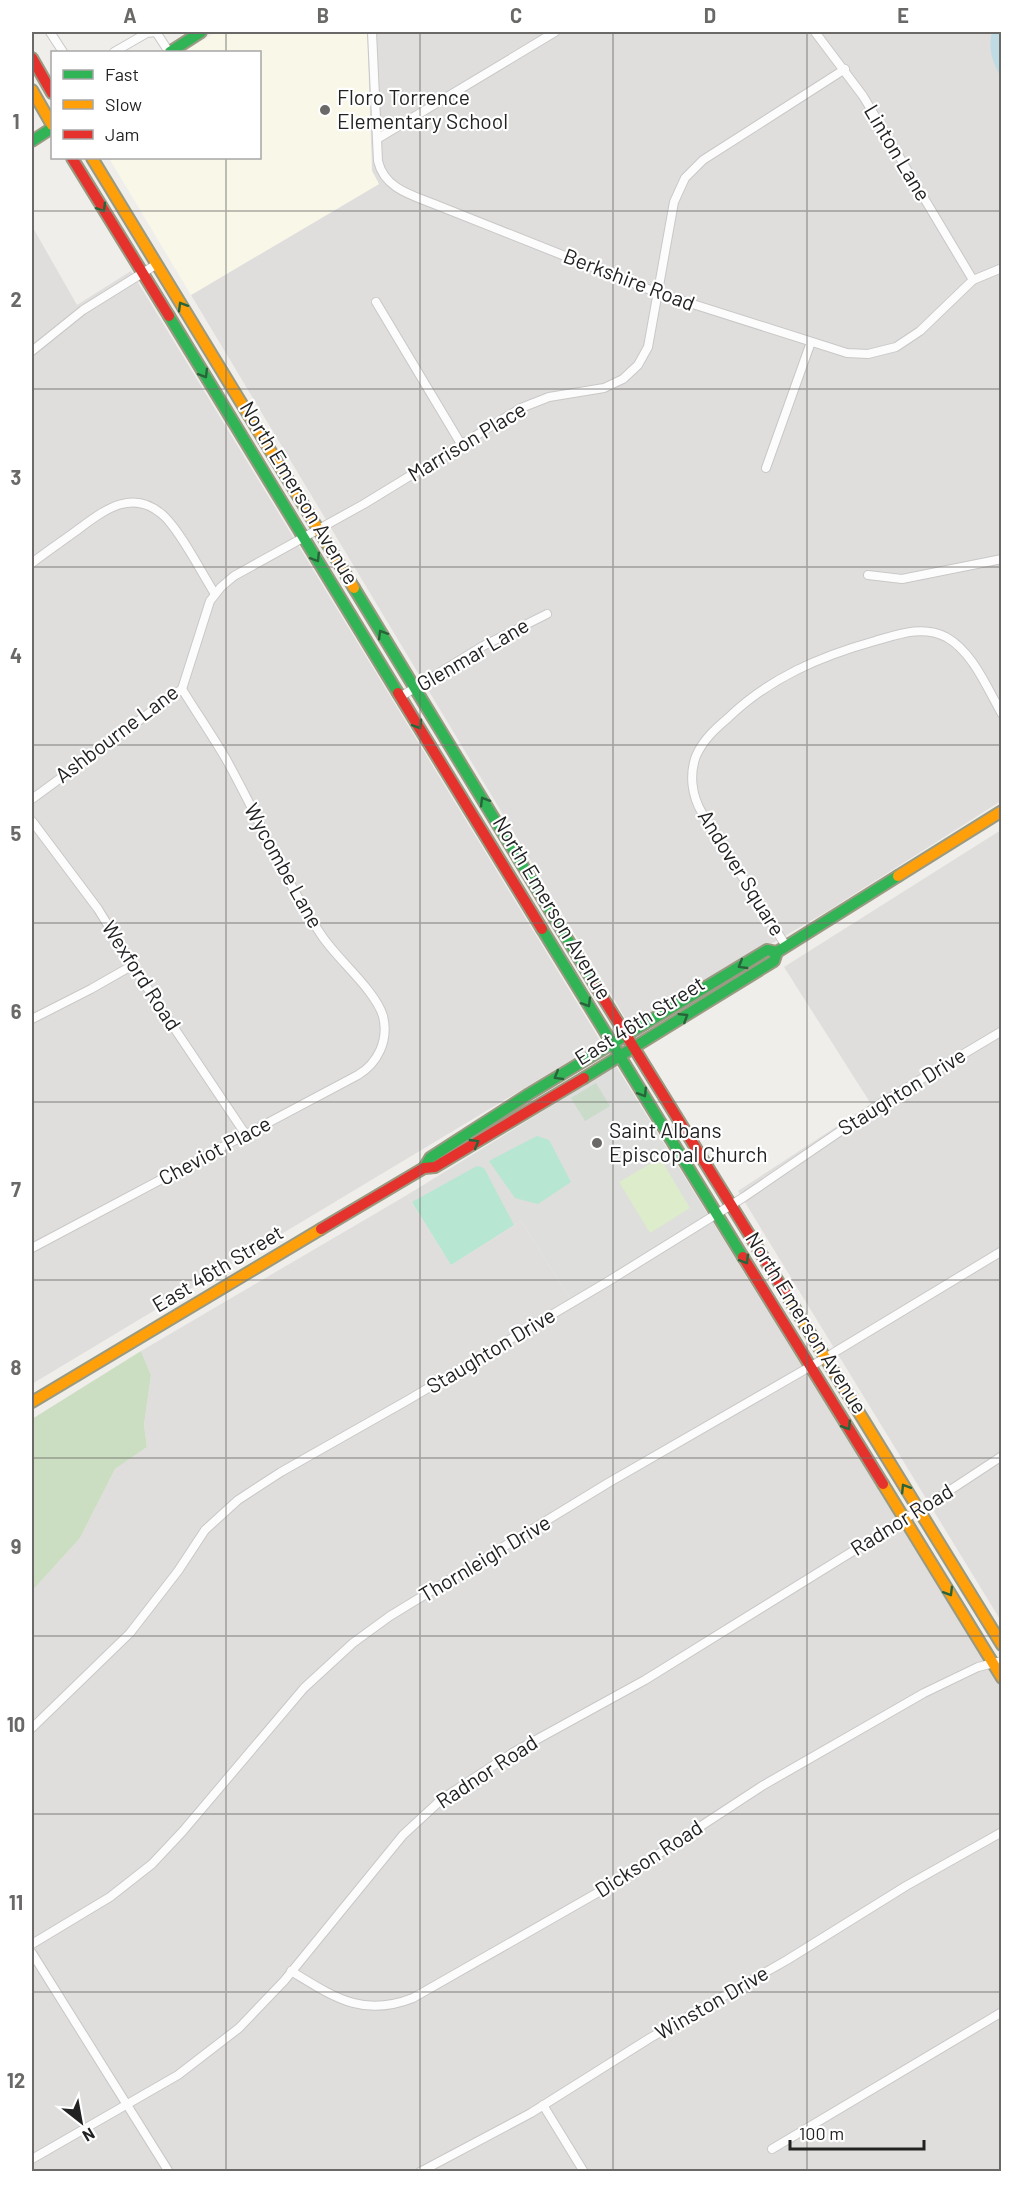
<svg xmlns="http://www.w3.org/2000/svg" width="1033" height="2203" font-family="Barlow,sans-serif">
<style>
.residential{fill:#dfdedc}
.education{fill:#f8f7e8}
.religious{fill:#dededc}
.grass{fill:#ddeccb}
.forest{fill:#cbdec1}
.cemetery{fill:#cadbca}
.pitch{fill:#b7e6d2}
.water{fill:#bfdbe3}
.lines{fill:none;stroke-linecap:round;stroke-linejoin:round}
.street-casing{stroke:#c9c8c7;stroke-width:10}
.fast-casing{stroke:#999a82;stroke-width:14}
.slow-casing{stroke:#999a82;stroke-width:14}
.jam-casing{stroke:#999a82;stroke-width:14}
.street{stroke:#fdfcfc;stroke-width:8}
.fast{stroke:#30b455;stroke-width:10}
.slow{stroke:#ff9f0a;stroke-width:10}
.jam{stroke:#e5322d;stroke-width:10}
.oneway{stroke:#286439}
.grid{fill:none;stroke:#6a6968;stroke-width:1.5;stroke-opacity:0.55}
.poi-dot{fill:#6a6968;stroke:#fff;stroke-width:2}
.labels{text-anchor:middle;stroke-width:4.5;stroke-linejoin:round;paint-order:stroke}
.poi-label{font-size:21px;fill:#222;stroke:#fff;text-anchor:start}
.street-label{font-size:21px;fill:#222;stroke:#fff}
.neatline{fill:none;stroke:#6a6968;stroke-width:2}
.grid-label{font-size:20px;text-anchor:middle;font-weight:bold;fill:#6a6968}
</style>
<rect width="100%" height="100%" fill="#f0eeeb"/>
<g class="residential">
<path d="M367,32H1001V801L826,912L630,1026L191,295L379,184L372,171Z"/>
<path d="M32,226L77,305L131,271L601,1042L32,1384Z"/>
<path d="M1001,830V1621L738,1191L871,1104L784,967Z"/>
<path d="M407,1195L451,1265L521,1221L575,1306L712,1221L1001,1688V2171L32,2172V1591L80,1538L115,1469L147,1447L144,1425L151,1375L141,1351Z"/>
</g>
<path class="education" d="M216,32H367L372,171L379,184L191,295L109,158H260V52H184Z"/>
<path class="religious" d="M616,1066L712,1221L575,1306L521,1221L451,1265L407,1195Z"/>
<path class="grass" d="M660,1158L690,1208L650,1233L619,1182Z"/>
<path class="forest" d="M141,1351L151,1375L144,1425L147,1447L115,1469L80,1538L32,1591V1419Z"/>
<path class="cemetery" d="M596,1083L610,1106L585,1121L571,1098Z"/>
<g class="pitch">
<path d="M537,1136L549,1140L571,1182L538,1204L515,1198L489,1161Z"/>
<path d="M477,1166L484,1168L514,1225L451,1265L412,1202Z"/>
</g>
<path class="water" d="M992,32H1001V77C992,62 988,48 992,32Z"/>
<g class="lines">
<g class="street-casing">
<g id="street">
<path d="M50,32L63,52"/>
<path d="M156,32L169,52"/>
<path d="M372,32L378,161C384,188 411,195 434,204L658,293L847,353L868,354L896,347L920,331L973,280L1002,268"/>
<path d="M815,32L863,96L973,280"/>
<path d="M114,52L147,33L156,32"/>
<path d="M377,139L555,32"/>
<path d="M376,302L461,444"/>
<path d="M32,351L83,310L157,264"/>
<path d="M766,468L811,342"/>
<path d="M32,563C46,552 61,542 76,531C103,511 133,486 165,517C182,534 201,572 215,594"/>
<path d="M868,575L902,579L1002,559"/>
<path d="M400,697L483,646L547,614"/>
<path d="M32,799L182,689L210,601L221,587L234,576L364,504L521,408L549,397L604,388L623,379L638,365L648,347L674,202L685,178L703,160L845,69"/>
<path d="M32,821L98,909L140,977L246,1135"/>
<path d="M786,946L702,813C692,796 689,775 696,756C703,740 715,729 728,718C769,678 821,656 875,641C899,634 923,625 946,637C973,652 987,688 1002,714"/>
<path d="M32,1019L91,989L133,965"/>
<path d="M32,1248L358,1075C378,1063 389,1040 383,1016C375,990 338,960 322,936C284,880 259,818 226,759C212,735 196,712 182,689"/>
<path d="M32,1728L130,1633L178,1571L205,1530L238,1500L281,1472L408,1400L607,1282L744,1197L883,1102L1002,1031"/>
<path d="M32,1944L110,1897L152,1864L183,1831L304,1688L353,1643L390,1616L608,1483L825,1358L1002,1251"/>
<path d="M32,1953L169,2172"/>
<path d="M291,1971C334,1997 362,2018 413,1998L611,1885L762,1786L924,1693L978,1667L1002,1661"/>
<path d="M543,2105L584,2172"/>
<path d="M772,2149L1002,2012"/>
<path d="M32,2159L178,2075L239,2028L284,1981L403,1835L442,1799L514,1752L645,1680L929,1504L1002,1456"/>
<path d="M420,2172L531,2113L650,2038L787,1960L906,1886L1002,1832"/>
</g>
</g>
<g class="fast-casing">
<g id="fast">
<path d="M170,52L201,32"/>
<path d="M32,141L52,128"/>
<path d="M169,316L398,693"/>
<path d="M354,588L597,988"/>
<path d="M542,929L743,1257"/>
<path d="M584,1078L774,961L777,952L898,876"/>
<path d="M424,1168L430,1158L529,1094L767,950L777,952"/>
</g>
</g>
<g class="slow-casing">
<g id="slow">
<path d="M32,90L52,125"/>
<path d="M92,158L354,588"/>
<path d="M898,876L1002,811"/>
<path d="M786,1294L1002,1645"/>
<path d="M32,1402L321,1229"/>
<path d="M883,1484L1002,1678"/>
</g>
</g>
<g class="jam-casing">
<g id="jam">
<path d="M32,58L52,93"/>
<path d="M72,158L169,316"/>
<path d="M398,693L542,929"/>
<path d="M597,988L786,1294"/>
<path d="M321,1229L424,1168L435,1167L584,1078"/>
<path d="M743,1257L883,1484"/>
</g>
</g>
<use href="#street" class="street"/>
<use href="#fast" class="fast"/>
<use href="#slow" class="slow"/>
<use href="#jam" class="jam"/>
</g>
<defs><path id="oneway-chevron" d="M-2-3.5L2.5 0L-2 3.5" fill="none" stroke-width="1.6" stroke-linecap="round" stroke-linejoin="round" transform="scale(1.5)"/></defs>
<g class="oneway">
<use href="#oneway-chevron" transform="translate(102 208) rotate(59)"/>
<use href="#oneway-chevron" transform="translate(182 306) rotate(-121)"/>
<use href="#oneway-chevron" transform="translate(204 374) rotate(59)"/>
<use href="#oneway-chevron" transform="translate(316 558) rotate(58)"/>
<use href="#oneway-chevron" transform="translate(382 634) rotate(-121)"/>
<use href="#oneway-chevron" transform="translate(418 725) rotate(59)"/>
<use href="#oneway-chevron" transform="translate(484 801) rotate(-121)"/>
<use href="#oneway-chevron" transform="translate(742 965) rotate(149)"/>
<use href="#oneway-chevron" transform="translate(587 1003) rotate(59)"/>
<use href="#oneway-chevron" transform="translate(684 1017) rotate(-32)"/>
<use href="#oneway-chevron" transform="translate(558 1076) rotate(149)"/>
<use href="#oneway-chevron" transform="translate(643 1093) rotate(58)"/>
<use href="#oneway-chevron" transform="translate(475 1143) rotate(-30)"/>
<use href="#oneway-chevron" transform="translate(745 1260) rotate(59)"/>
<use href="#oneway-chevron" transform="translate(847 1426) rotate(58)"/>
<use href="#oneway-chevron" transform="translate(905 1488) rotate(-122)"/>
<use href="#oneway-chevron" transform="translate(949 1592) rotate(59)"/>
</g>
<path class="grid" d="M226,32V52M420,32V2172M613,32V2172M807,32V2172M226,158V2172M32,211H1002M32,389H1002M32,567H1002M32,745H1002M32,923H1002M32,1102H1002M32,1280H1002M32,1458H1002M32,1636H1002M32,1814H1002M32,1992H1002"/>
<g class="poi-dot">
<circle cx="325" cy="110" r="6"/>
<circle cx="597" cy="1143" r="6"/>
</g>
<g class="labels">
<g class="poi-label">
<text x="337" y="105">Floro Torrence<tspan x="337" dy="24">Elementary School</tspan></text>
<text x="609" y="1138">Saint Albans<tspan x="609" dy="24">Episcopal Church</tspan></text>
</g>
<g class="street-label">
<text transform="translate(897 153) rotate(59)" y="7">Linton Lane</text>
<text transform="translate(629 280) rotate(21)" y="7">Berkshire Road</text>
<text transform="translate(467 442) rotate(-31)" y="7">Marrison Place</text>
<text transform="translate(299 493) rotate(59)" y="7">North Emerson Avenue</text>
<text transform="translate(473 655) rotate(-30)" y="7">Glenmar Lane</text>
<text transform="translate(117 734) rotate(-37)" y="7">Ashbourne Lane</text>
<text transform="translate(283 866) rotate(61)" y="7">Wycombe Lane</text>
<text transform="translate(741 873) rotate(58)" y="7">Andover Square</text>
<text transform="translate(552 908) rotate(59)" y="7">North Emerson Avenue</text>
<text transform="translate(141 976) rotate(57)" y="7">Wexford Road</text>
<text transform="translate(640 1021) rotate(-32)" y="7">East 46th Street</text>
<text transform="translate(902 1092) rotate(-32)" y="7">Staughton Drive</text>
<text transform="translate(215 1151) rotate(-28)" y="7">Cheviot Place</text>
<text transform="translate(218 1269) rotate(-31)" y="7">East 46th Street</text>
<text transform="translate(806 1323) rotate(58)" y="7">North Emerson Avenue</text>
<text transform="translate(491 1351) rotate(-31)" y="7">Staughton Drive</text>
<text transform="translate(902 1520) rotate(-32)" y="7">Radnor Road</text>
<text transform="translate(485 1559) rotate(-31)" y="7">Thornleigh Drive</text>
<text transform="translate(487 1772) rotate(-33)" y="7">Radnor Road</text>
<text transform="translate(649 1859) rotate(-33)" y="7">Dickson Road</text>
<text transform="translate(712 2003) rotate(-30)" y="7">Winston Drive</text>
</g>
</g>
<rect width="1033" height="2203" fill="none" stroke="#ffffff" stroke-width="66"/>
<rect x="51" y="51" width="210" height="108" fill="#ffffff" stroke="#a7a7a7" stroke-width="1.5"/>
<rect x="63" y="70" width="30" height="9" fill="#30b455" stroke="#a7a7a7" stroke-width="1.5"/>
<text x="105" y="81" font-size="18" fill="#222222">Fast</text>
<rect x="63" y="100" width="30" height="9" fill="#ff9f0a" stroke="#a7a7a7" stroke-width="1.5"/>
<text x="105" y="111" font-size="18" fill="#222222">Slow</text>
<rect x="63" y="130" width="30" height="9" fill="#e5322d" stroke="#a7a7a7" stroke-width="1.5"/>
<text x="105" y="141" font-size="18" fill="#222222">Jam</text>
<g transform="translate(81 2122) rotate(149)" stroke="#ffffff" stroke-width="4.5" paint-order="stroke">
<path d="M0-4.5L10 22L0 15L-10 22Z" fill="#222222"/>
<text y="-9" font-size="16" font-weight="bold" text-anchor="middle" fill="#222222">N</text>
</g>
<path d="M790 2140v9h134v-9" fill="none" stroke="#222222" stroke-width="3"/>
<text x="799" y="2140" font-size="18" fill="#222222" stroke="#ffffff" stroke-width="4.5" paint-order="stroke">100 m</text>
<rect x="33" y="33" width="967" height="2137" class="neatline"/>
<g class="grid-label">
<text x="130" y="23">A</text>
<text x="323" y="23">B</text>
<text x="516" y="23">C</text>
<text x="710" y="23">D</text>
<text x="903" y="23">E</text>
<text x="16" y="129">1</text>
<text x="16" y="307">2</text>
<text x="16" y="485">3</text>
<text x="16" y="663">4</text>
<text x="16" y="841">5</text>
<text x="16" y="1019">6</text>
<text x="16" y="1197">7</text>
<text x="16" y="1375">8</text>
<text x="16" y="1554">9</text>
<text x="16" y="1732">10</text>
<text x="16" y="1910">11</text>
<text x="16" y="2088">12</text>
</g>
</svg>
